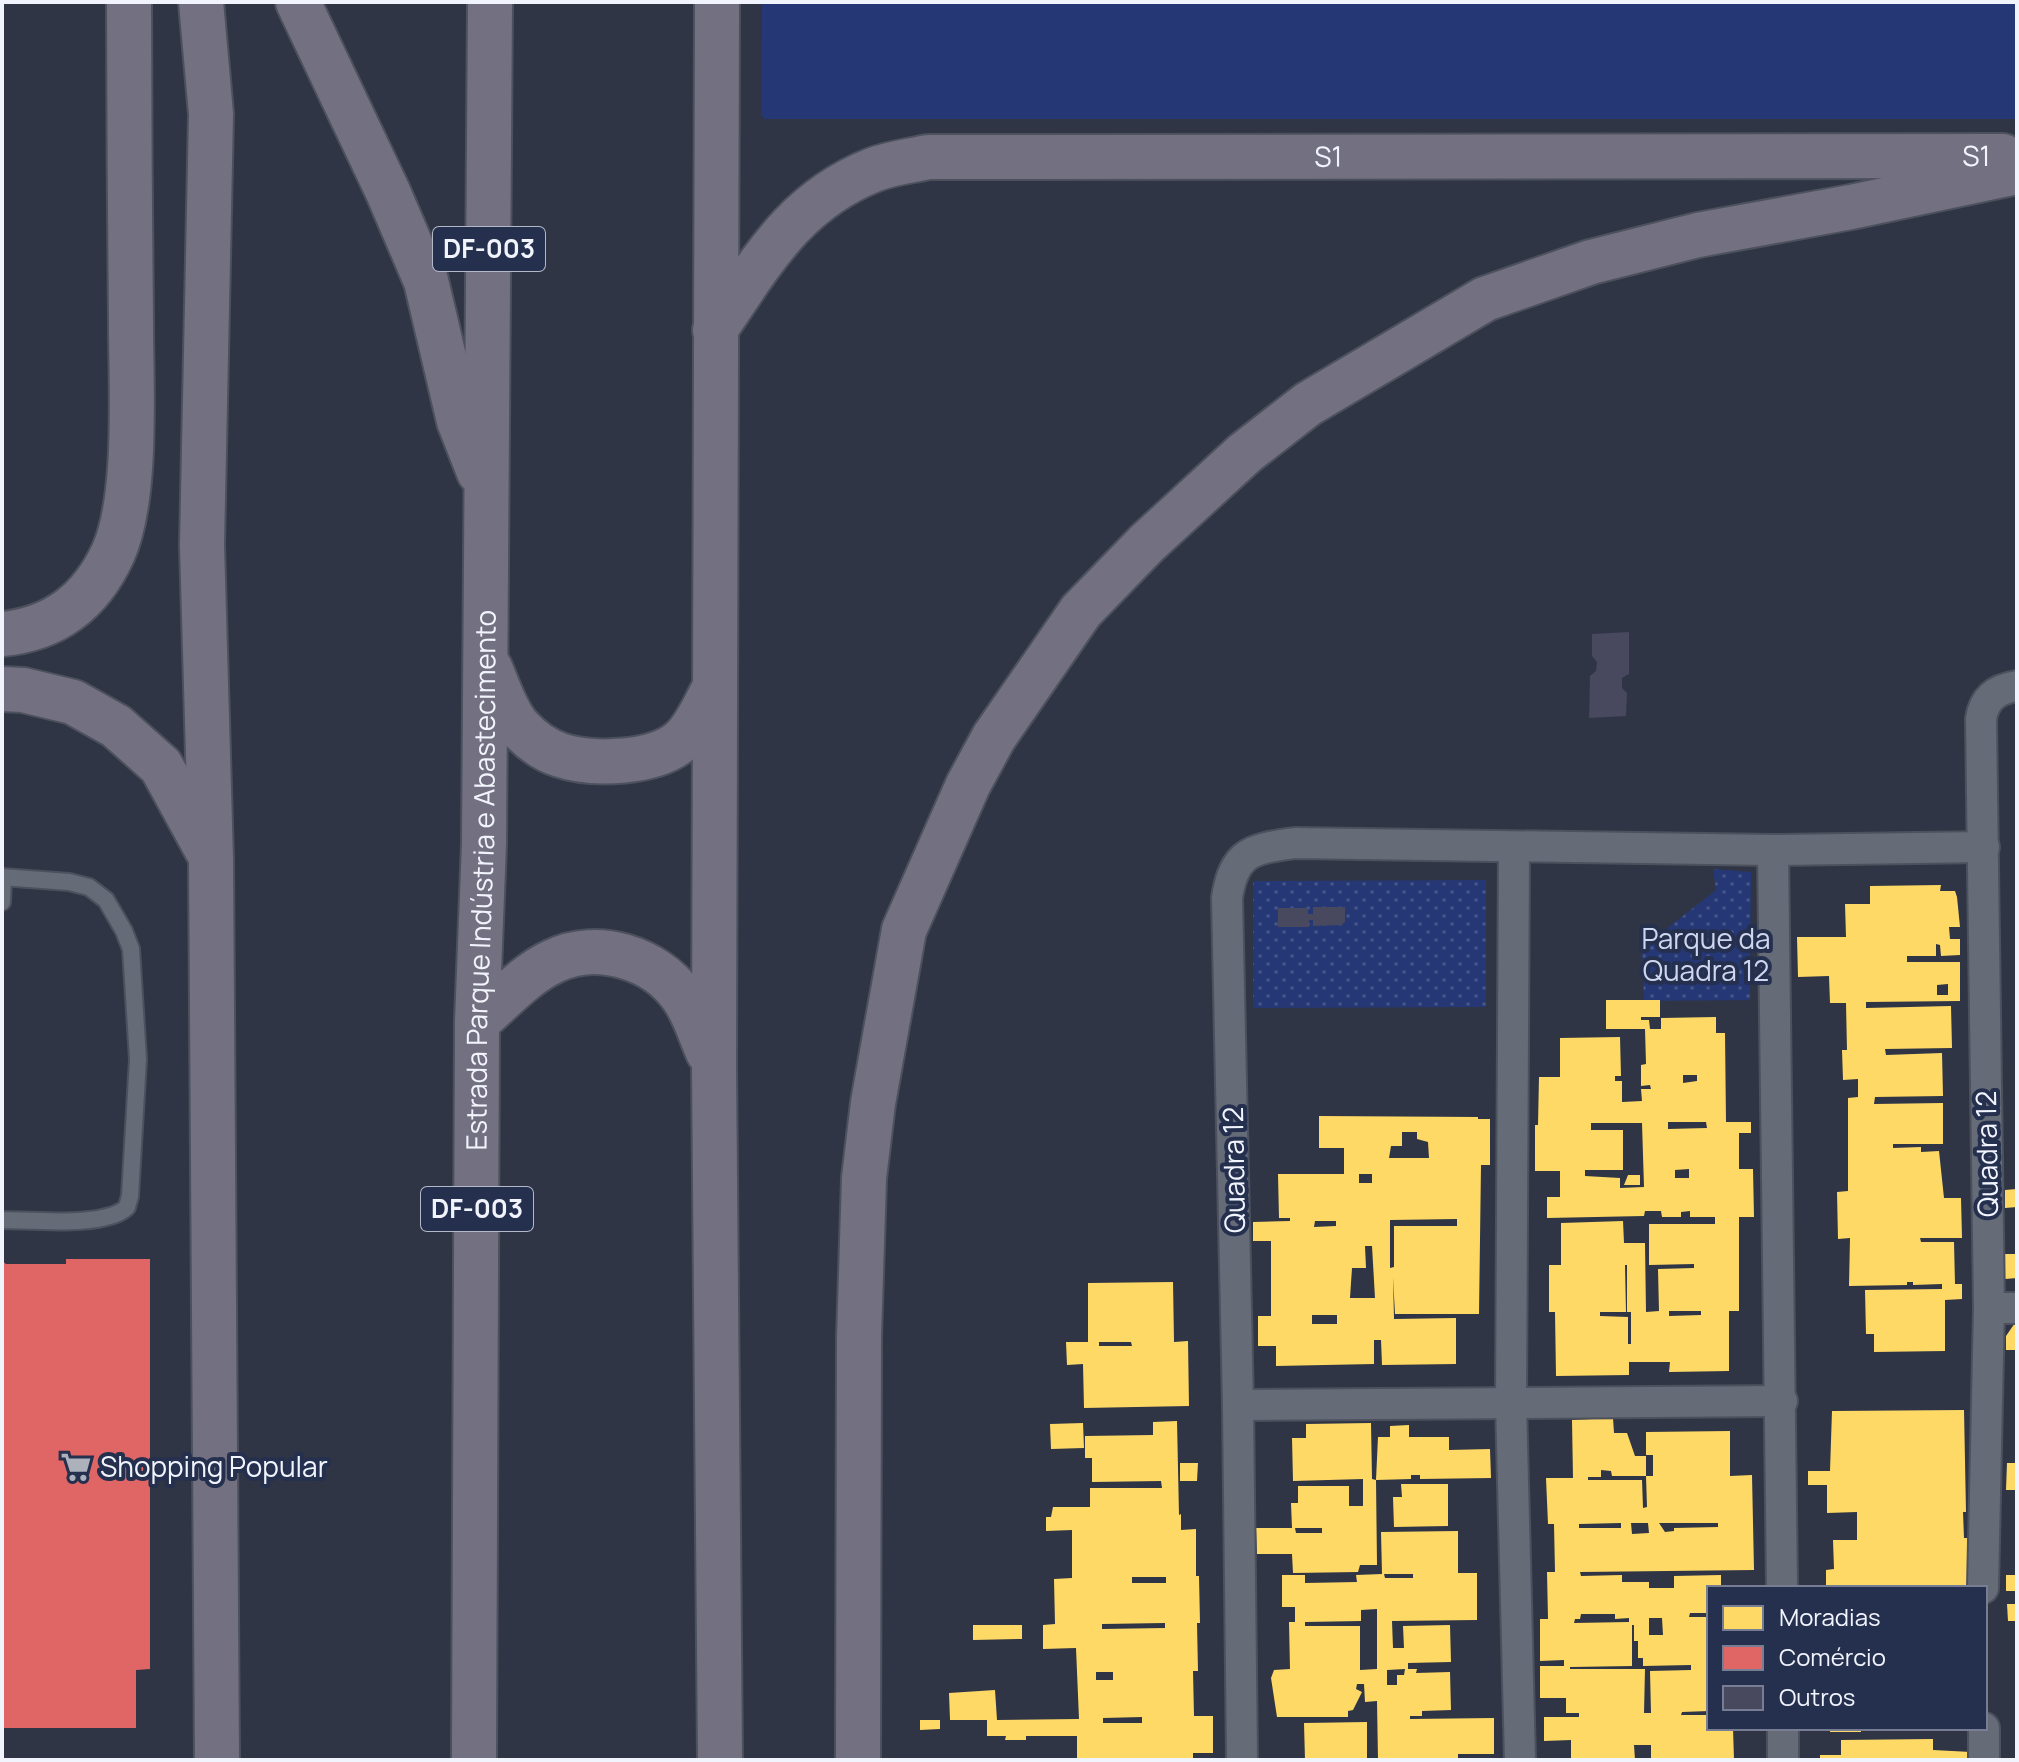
<svg xmlns="http://www.w3.org/2000/svg" width="2019" height="1762" font-family="Manrope,sans-serif">
<style>
.grass{fill:#253774}
.park{fill:url(#park-dots)}
.homes{fill:#ffd966;fill-rule:evenodd}
.shops{fill:#e06666}
.building{fill:#48485f}
.lines{fill:none;stroke-linecap:round;stroke-linejoin:round}
.service-casing{stroke:#4c515d;stroke-width:20}
.minor-casing{stroke:#4c515d;stroke-width:34}
.trunk-casing{stroke:#4c515d;stroke-width:48}
.service{stroke:#656b77;stroke-width:16}
.minor{stroke:#656b77;stroke-width:30}
.trunk{stroke:#737082;stroke-width:44}
.labels{text-anchor:middle;stroke-width:8;stroke-linejoin:round;paint-order:stroke}
.shield{fill:#25304f;stroke:#b4b9c8;stroke-width:2}
.shield-label{font-size:26px;font-weight:bold;fill:#f1f4fc}
.street-label{font-size:28px;fill:#f1f4fc;stroke:#25304f}
.park-label{font-size:28px;fill:#ced7ee;stroke:#25304f}
.poi-label{font-size:28px;fill:#f1f4fc;stroke:#25304f;text-anchor:start}
</style>
<defs>
<pattern id="park-dots" width="8" height="8" patternUnits="userSpaceOnUse" patternTransform="scale(2)"><rect width="8" height="8" fill="#253774"/><path d="M2 2h.1M6 6h.1" fill="none" stroke="#455589" stroke-width="1.8" stroke-linecap="round"/></pattern>
</defs>
<rect width="100%" height="100%" fill="#2f3545"/>
<path class="grass" d="M762,2H2017V119H764L761,115Z"/>
<g class="park">
<path d="M1713,869L1751,872L1750,1000L1644,1001L1642,948L1716,890Z"/>
<path d="M1486,880V1007L1253,1008V881Z"/>
</g>
<g class="homes">
<path d="M1941,885L1940,891H1955L1957,897L1960,927H1949L1950,939H1960V955L1941,956L1940,945L1936,944V956H1907V962H1960V1001L1866,1002V1008L1951,1006L1952,1048L1885,1049L1886,1055L1942,1053L1943,1096L1875,1097L1874,1104L1943,1103V1144H1893V1148L1921,1147V1152L1939,1151L1944,1198H1961L1962,1238H1920L1921,1242H1954L1955,1284H1962V1299L1945,1300V1351L1874,1352V1334H1866L1865,1290L1942,1289V1284L1913,1285V1282H1907V1285L1849,1286L1850,1238L1838,1239L1837,1192L1848,1191V1098L1858,1097V1079L1843,1080L1842,1050H1847L1846,1003H1830L1829,976L1798,977L1797,937H1846L1845,904H1870V886ZM1948,984V995H1937V985Z"/>
<path d="M1606,1000H1660V1017H1641V1020H1649L1650,1029H1661V1018L1716,1017V1033H1725L1726,1122H1751V1133H1739V1169H1753L1754,1217H1739V1311H1729V1371L1669,1372L1670,1362H1629V1375L1556,1376L1555,1312H1549V1265H1561V1223L1623,1221L1624,1243H1645L1646,1312L1659,1311L1658,1269L1694,1268V1264L1649,1265V1224H1715V1217H1690V1211L1681,1212V1217H1662L1661,1211H1645L1644,1216L1547,1218V1197H1560V1171H1535V1125H1538L1539,1077H1560V1038L1620,1037L1621,1076H1615V1081H1622V1102L1642,1101L1641,1089H1651L1650,1085L1641,1086V1065L1646,1064L1645,1029H1606ZM1683,1075H1697V1081L1683,1083ZM1668,1122H1706L1707,1128L1668,1129ZM1591,1123H1642L1644,1187L1620,1188V1178L1585,1176V1170H1623V1130H1591ZM1689,1169V1178H1675V1170ZM1625,1265H1627V1312H1631V1344H1628V1317L1600,1316V1312H1626ZM1669,1311H1701V1315L1669,1316Z"/>
<path d="M1319,1116L1478,1117V1119H1490V1165H1481L1479,1314H1395L1393,1277L1394,1319L1456,1318V1364L1382,1365L1381,1340H1374V1364L1276,1366V1346H1258V1316H1271V1241H1253V1222L1290,1221V1218H1279L1278,1174H1344V1148H1319ZM1402,1132H1417V1139L1428,1142L1429,1158H1389L1391,1146H1402ZM1359,1174H1372V1183H1359ZM1457,1219V1226H1394V1267L1390,1268V1220ZM1315,1221H1336V1226L1314,1227ZM1365,1246H1372L1375,1298H1350L1352,1268H1366ZM1312,1315H1337V1324H1312Z"/>
<path d="M1628,1175H1640V1185H1624Z"/>
<path d="M2017,1189V1207L2005,1208V1190Z"/>
<path d="M2004,1254H2017V1278L2005,1279Z"/>
<path d="M1173,1282L1174,1342L1188,1341L1189,1406L1084,1408L1083,1364L1067,1365L1066,1342H1088V1283ZM1099,1342H1131L1132,1346H1099Z"/>
<path d="M2017,1320V1350H2006V1336Z"/>
<path d="M1964,1410L1966,1512H1963L1964,1538H1967L1969,1588H1826V1570L1834,1569L1833,1540H1857V1512L1827,1513V1485H1808V1471H1830L1832,1411Z"/>
<path d="M1613,1418L1614,1433H1627L1635,1456H1646V1476H1653V1455H1646V1432L1730,1431V1476L1752,1475L1754,1570L1580,1572L1581,1576L1622,1575V1582H1649V1588H1674V1576L1721,1575V1588H1709V1613H1690L1689,1617H1709V1711L1682,1712L1681,1715H1709V1728H1733L1734,1760H1651V1745H1634L1635,1760H1571V1740L1544,1741V1717H1579V1713H1566V1698H1540V1666H1564V1660L1540,1661V1619H1548L1547,1572H1555L1554,1524H1548L1546,1478H1573L1572,1420ZM1601,1470L1611,1471L1612,1476H1646L1647,1507L1643,1508L1642,1480H1588V1477H1601ZM1621,1523V1528H1579V1524ZM1631,1523H1648L1649,1533L1632,1534ZM1659,1523H1718V1527L1674,1528V1531L1665,1532ZM1581,1614H1615V1619L1629,1618V1622L1574,1623L1575,1619H1580ZM1649,1618H1662L1663,1635H1649ZM1632,1625H1634V1641H1638V1658H1643V1666L1691,1665V1670L1650,1671L1651,1713H1644L1645,1669H1570V1667L1632,1666Z"/>
<path d="M1177,1421L1179,1515L1181,1514V1530L1196,1529V1576H1199L1200,1623H1197L1198,1671H1193L1194,1716H1213V1753H1193V1760H1077V1736H1026V1740H1005L1006,1736H987V1720H950L949,1693L995,1690L997,1720L1079,1719L1076,1648L1043,1649V1625L1055,1624L1054,1579L1072,1578V1530L1046,1531V1517H1051L1053,1507H1090V1488H1162L1161,1481L1092,1482V1458H1085V1436L1153,1435V1422ZM1132,1577H1166V1583H1132ZM1165,1623V1628L1102,1629V1624ZM1096,1672H1113V1680H1096ZM1142,1717V1723H1103V1718Z"/>
<path d="M1083,1423L1084,1448L1051,1449L1050,1424Z"/>
<path d="M1371,1423L1372,1479L1376,1480L1378,1437H1390V1426L1409,1425V1437H1449V1450L1490,1449L1491,1478L1420,1479V1475H1411V1479L1376,1480L1377,1565H1360L1358,1572L1293,1573L1292,1554H1257L1256,1528H1292L1291,1503H1298V1486H1349V1506H1363V1479L1293,1481L1292,1438H1306V1424ZM1295,1528H1322V1533H1296Z"/>
<path d="M1180,1463H1198L1197,1481H1180Z"/>
<path d="M2007,1463H2017V1490H2006Z"/>
<path d="M1401,1484H1448V1526L1394,1527L1393,1497H1402Z"/>
<path d="M1458,1531V1573H1477V1620L1392,1621L1393,1648H1404L1403,1626L1450,1625L1451,1662L1408,1663V1669H1417L1416,1673L1450,1672L1451,1710L1422,1711V1716H1410V1719L1494,1718V1754H1458V1760H1378L1377,1701L1365,1702L1364,1684H1357L1356,1689L1362,1692L1353,1710L1348,1711V1717H1277L1271,1678L1274,1670L1290,1669L1289,1622H1295V1607H1282V1575H1305V1583L1357,1582L1356,1575L1382,1574L1381,1532ZM1384,1574H1413V1578H1385ZM1377,1609V1669L1360,1670V1626H1305V1622L1361,1621V1610ZM1405,1669L1404,1675H1397V1685H1387V1670Z"/>
<rect x="2006" y="1575" width="11" height="16"/>
<path d="M2007,1604H2017V1621H2008Z"/>
<path d="M973,1625H1022V1639L973,1640Z"/>
<path d="M920,1720H940V1729L920,1730Z"/>
<path d="M1367,1722V1760H1305L1304,1723Z"/>
<rect x="1830" y="1728" width="31" height="4"/>
<path d="M1933,1739V1750L1971,1752V1760H1820V1755H1841V1740Z"/>
</g>
<path class="shops" d="M66,1259H150V1669L136,1670V1728H2V1261L6,1264H66Z"/>
<g class="building">
<path d="M1629,632V674L1622,678V688L1627,693L1626,716L1589,718L1590,676L1596,671L1597,662L1592,656V634Z"/>
<path d="M1313,907H1345V922L1341,925L1313,926V920H1309V927H1278V908H1308V914H1313Z"/>
</g>
<g class="lines">
<g class="service-casing">
<g id="service">
<path d="M2,877L69,882L89,887L106,900L124,931L131,949L138,1059L130,1196L127,1207C107,1228 31,1220 2,1220"/>
<path d="M2,902L3,877"/>
</g>
</g>
<g class="minor-casing">
<g id="minor">
<path d="M1514,848L1511,1403L1520,1760"/>
<path d="M1773,850L1782,1588"/>
<path d="M1989,1308H2017"/>
<path d="M1238,1405L1782,1401"/>
<path d="M1983,1588L1989,1308L1981,719C1984,699 1996,689 2017,686"/>
<path d="M1783,1728V1760"/>
<path d="M1984,1728V1760"/>
<path d="M1242,1760L1238,1405L1227,898C1234,850 1254,849 1295,843L1773,850L1984,847"/>
</g>
</g>
<g class="trunk-casing">
<g id="trunk">
<path d="M201,2L211,114L202,545L211,859L217,1760"/>
<path d="M298,2L388,192L426,281L459,421L479,472"/>
<path d="M717,2L714,1065L720,1760"/>
<path id="s1" d="M715,330C761,263 793,202 873,170C890,163 910,161 928,157L2003,156"/>
<path d="M2,634C55,629 91,601 113,553C138,498 131,386 131,324C130,217 129,109 129,2"/>
<path d="M490,668C498,686 506,713 520,728C530,739 545,750 560,755C592,766 657,764 683,739C697,726 705,704 715,687"/>
<path d="M2,689L23,690L73,702L116,726L161,766L207,850"/>
<path d="M477,1022C501,1002 525,974 554,961C598,940 655,958 682,996C694,1012 700,1034 708,1052"/>
<path id="s2" d="M474,1760L477,1022L484,844L490,2"/>
<path d="M858,1760L859,1337L864,1178L873,1103L904,930L968,785L994,737L1081,611L1147,543L1245,453L1308,404L1485,299L1591,262L1698,235L1851,207L2017,172"/>
</g>
</g>
<use href="#service" class="service"/>
<use href="#minor" class="minor"/>
<use href="#trunk" class="trunk"/>
</g>
<defs>
<g id="supermarket-bare" transform="scale(2.4)"><path d="M-6-5.5h2.5l.6 2H6L4.5 2H-2.5L-4.4-4H-6ZM-1.5 3.2a1.3 1.3 0 1 0 .1 0ZM3 3.2a1.3 1.3 0 1 0 .1 0Z" fill="#adb1bc" stroke="#25304f" stroke-width="2.5" paint-order="stroke"/></g>
</defs>
<g fill-rule="evenodd">
<use href="#supermarket-bare" x="76" y="1467"/>
</g>
<g class="labels">
<g class="shield">
<rect x="433" y="227" width="112" height="44" rx="6"/>
<rect x="421" y="1187" width="112" height="44" rx="6"/>
</g>
<g class="shield-label">
<text x="489" y="258">DF-003</text>
<text x="477" y="1218">DF-003</text>
</g>
<g class="street-label">
<text dy="10" stroke="none"><textPath href="#s1" startOffset="1334">S1</textPath></text>
<text dy="10" stroke="none"><textPath href="#s1" startOffset="686">S1</textPath></text>
<text dy="10" stroke="none"><textPath href="#s2" startOffset="880">Estrada Parque Indústria e Abastecimento</textPath></text>
<text transform="translate(1987 1154) rotate(-91)" y="10">Quadra 12</text>
<text transform="translate(1234 1170) rotate(-91)" y="10">Quadra 12</text>
</g>
<g class="park-label">
<text x="1706" y="949">Parque da<tspan x="1706" dy="32">Quadra 12</tspan></text>
</g>
<g class="poi-label">
<text x="100" y="1477">Shopping Popular</text>
</g>
</g>
<rect width="2019" height="1762" fill="none" stroke="#f1f4fc" stroke-width="8"/>
<rect x="1707" y="1586" width="280" height="144" fill="#25304f" stroke="#777e94" stroke-width="2"/>
<rect x="1723" y="1606" width="40" height="24" fill="#ffd966" stroke="#777e94" stroke-width="2"/>
<text x="1779" y="1626" font-size="24" fill="#f1f4fc">Moradias</text>
<rect x="1723" y="1646" width="40" height="24" fill="#e06666" stroke="#777e94" stroke-width="2"/>
<text x="1779" y="1666" font-size="24" fill="#f1f4fc">Comércio</text>
<rect x="1723" y="1686" width="40" height="24" fill="#48485f" stroke="#777e94" stroke-width="2"/>
<text x="1779" y="1706" font-size="24" fill="#f1f4fc">Outros</text>
</svg>
